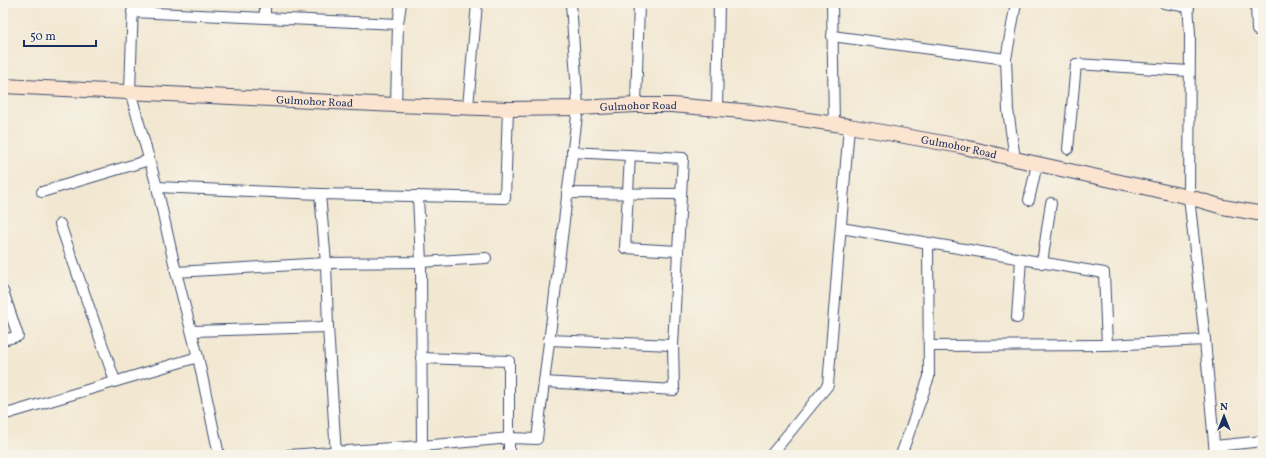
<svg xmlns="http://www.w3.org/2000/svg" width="1266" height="458" font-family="Vollkorn,serif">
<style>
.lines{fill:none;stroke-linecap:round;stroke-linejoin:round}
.street-casing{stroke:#3b4b6f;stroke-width:12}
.secondary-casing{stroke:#3b4b6f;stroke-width:16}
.street{stroke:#fff;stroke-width:10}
.secondary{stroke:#fce5d0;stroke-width:14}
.labels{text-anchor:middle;stroke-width:3;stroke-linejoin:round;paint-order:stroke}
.street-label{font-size:11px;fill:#1b2f5e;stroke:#f7f3e8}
</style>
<rect width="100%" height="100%" fill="#f7f3e8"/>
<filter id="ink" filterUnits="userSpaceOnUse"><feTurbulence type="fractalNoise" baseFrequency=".025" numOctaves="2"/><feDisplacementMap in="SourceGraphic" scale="8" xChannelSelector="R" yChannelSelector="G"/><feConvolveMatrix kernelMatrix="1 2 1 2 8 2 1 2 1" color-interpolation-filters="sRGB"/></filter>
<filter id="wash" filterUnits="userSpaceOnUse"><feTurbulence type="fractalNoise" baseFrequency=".012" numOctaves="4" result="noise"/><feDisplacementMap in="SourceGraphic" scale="16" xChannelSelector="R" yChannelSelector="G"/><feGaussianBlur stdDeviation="0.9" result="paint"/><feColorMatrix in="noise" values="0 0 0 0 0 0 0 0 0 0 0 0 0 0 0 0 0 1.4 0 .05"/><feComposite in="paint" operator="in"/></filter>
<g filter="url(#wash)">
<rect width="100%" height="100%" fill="#f2e8d2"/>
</g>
<g filter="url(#ink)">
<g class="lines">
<g class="street-casing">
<g id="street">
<path d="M133,3L130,91L157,187L176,272L198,357L219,455"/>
<path d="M832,3L834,124"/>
<path d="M1164,3L1189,7"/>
<path d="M1188,3L1190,35L1189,197L1205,340L1215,455"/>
<path d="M1256,3L1257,30"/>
<path d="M132,12L398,24L396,105"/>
<path d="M265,18V3"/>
<path d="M398,24L401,3"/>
<path d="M832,36L1006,59"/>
<path d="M636,105L639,3"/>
<path d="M468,107L477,3"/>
<path d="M717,108L719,3"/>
<path d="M1068,149L1076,64L1189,71"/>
<path d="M630,155L625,248L678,251"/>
<path d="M1015,159L1008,110L1006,59L1016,3"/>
<path d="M157,187L320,194L505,198L508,109"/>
<path d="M42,192L149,160"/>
<path d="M567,193L681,194"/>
<path d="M320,194L326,263L328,327L336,455"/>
<path d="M418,196L421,262L422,446L510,438L537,439L578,108L571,3"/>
<path d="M1029,200L1037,164"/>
<path d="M60,224L115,381"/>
<path d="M841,228L1104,273L1107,345L1205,340"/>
<path d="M1042,263L1051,203"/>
<path d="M176,272L326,263L421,262L486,258"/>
<path d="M3,291L18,336L3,340"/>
<path d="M1017,318L1021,259"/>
<path d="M192,331L328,327"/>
<path d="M549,340L673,345L683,158L572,152"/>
<path d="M929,346L1107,345"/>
<path d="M421,358L509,361V455"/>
<path d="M544,382L674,390L673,345"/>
<path d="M3,415L198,357"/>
<path d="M1215,446L1263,441"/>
<path d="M288,455L422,446L421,455"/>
<path d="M771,455L828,385L849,126"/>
<path d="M901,455L929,377L928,244"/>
</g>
</g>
<g class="secondary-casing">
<g id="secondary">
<path id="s1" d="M3,86L396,105L508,109L578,108L636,105H672L753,112L849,126L960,146L1015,159L1189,197L1223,207L1263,214"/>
</g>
</g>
<use href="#street" class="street"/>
<use href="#secondary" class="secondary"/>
</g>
</g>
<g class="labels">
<g class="street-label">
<text dy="4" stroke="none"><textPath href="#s1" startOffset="312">Gulmohor Road</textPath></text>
<text dy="4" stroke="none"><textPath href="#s1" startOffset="636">Gulmohor Road</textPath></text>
<text dy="4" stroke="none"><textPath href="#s1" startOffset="960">Gulmohor Road</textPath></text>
</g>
</g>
<rect width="1266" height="458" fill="none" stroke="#f7f3e8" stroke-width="16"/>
<g transform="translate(1224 416)" stroke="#f7f3e8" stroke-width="3" paint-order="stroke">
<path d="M0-3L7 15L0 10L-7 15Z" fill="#1b2f5e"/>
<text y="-6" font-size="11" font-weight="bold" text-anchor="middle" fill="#1b2f5e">N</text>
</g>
<path d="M24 40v6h72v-6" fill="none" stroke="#1b2f5e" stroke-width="2"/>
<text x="30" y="40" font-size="12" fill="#1b2f5e" stroke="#f7f3e8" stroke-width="3" paint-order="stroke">50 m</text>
</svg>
